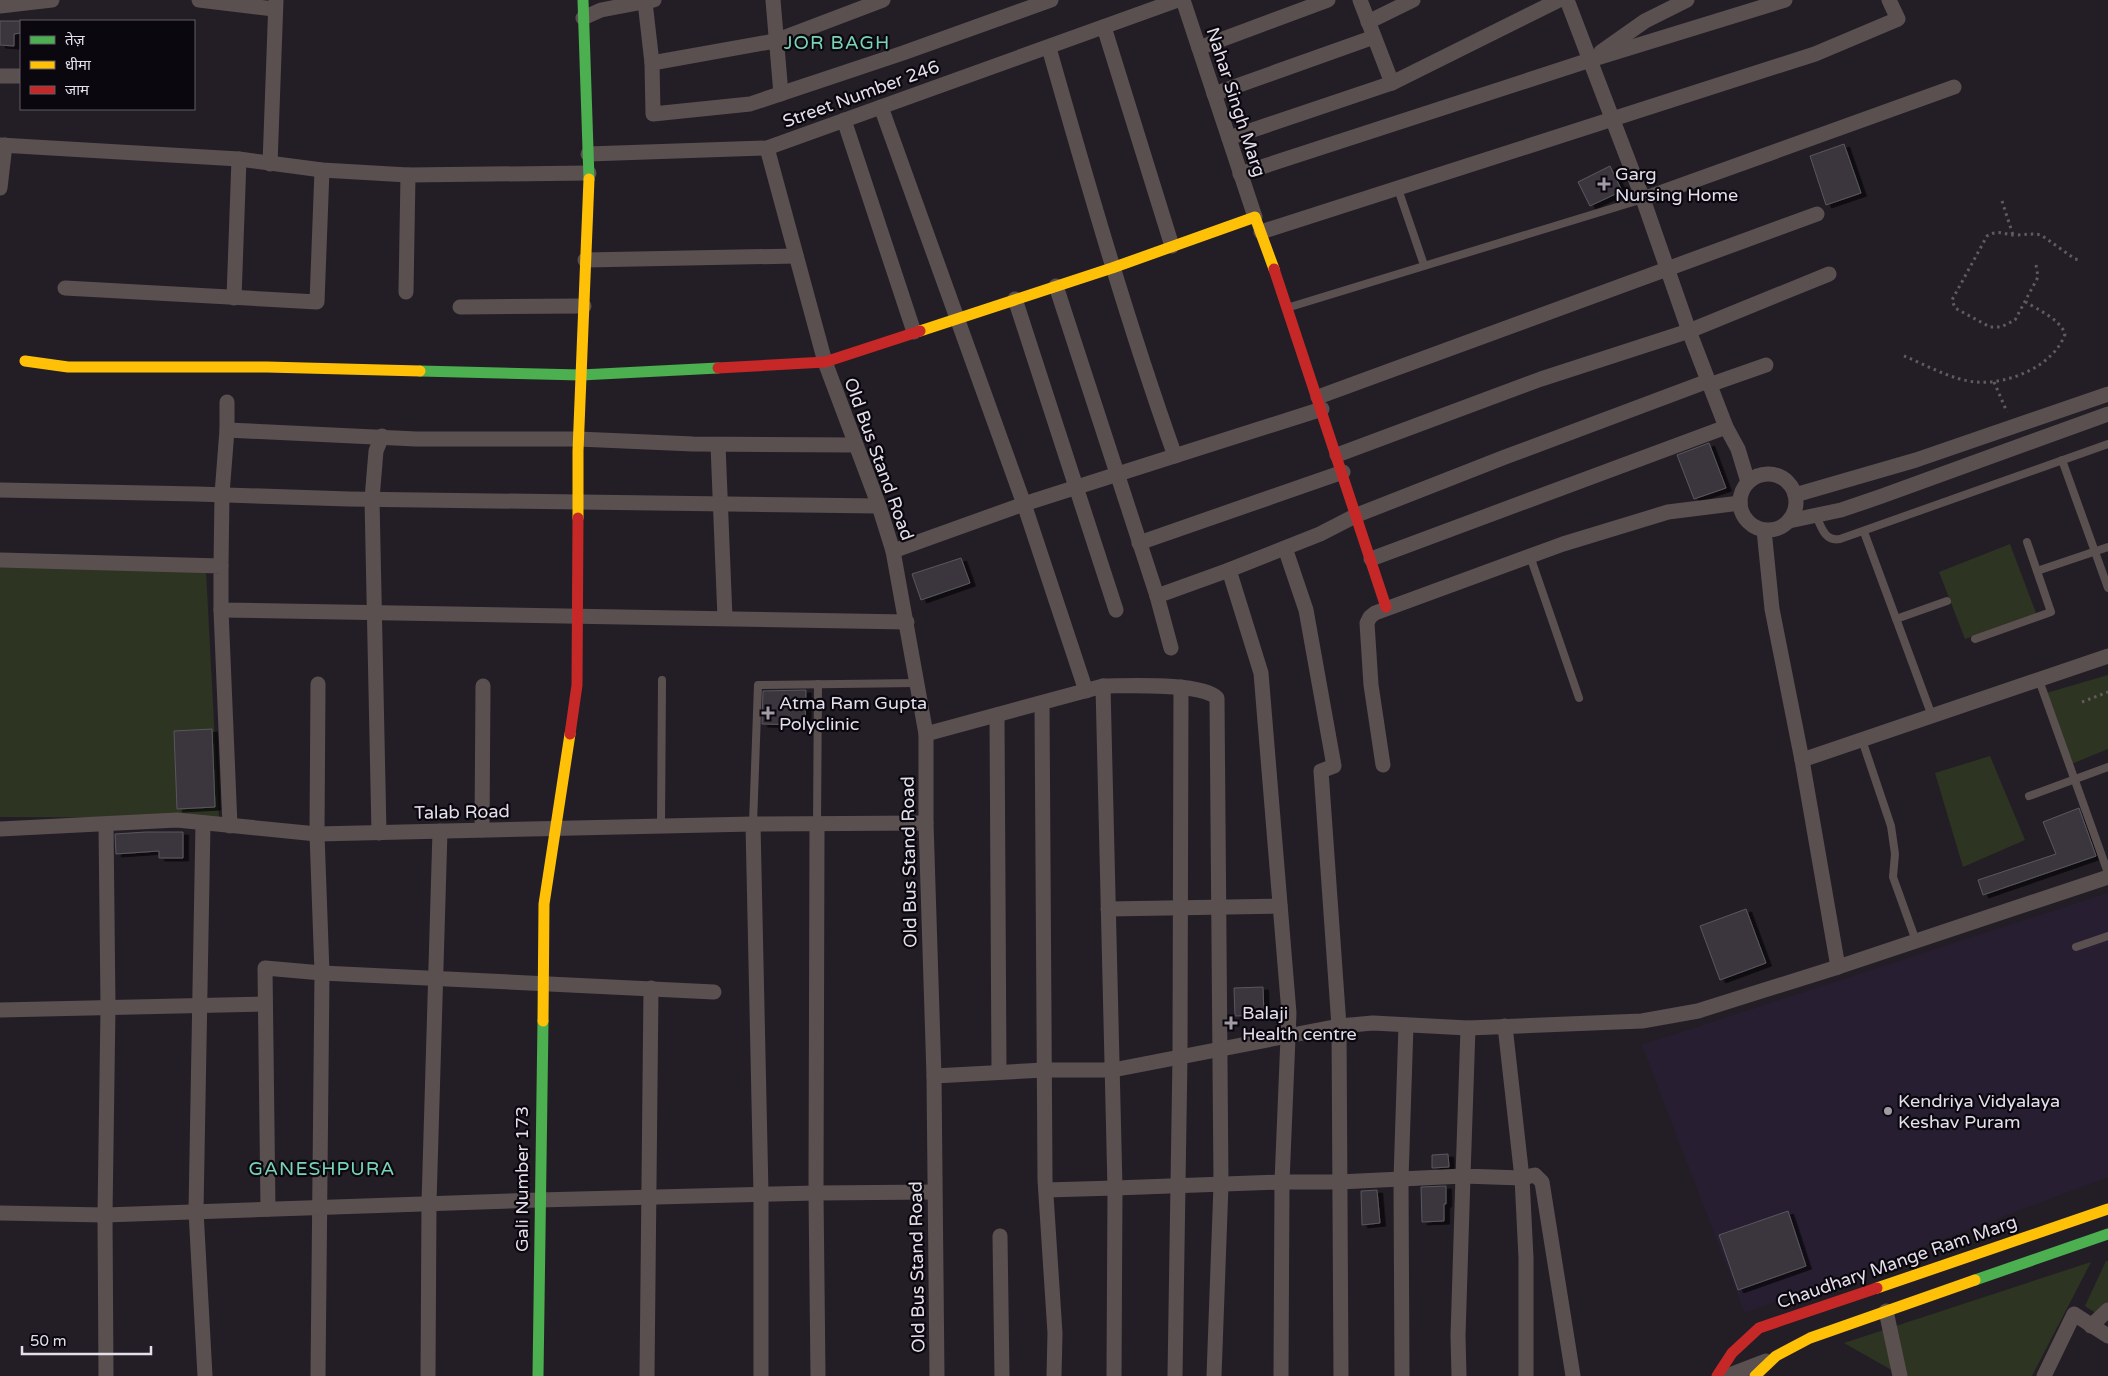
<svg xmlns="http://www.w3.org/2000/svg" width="2108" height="1376" font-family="'Varela Round','Noto Sans Devanagari',sans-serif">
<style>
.built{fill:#281e32}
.green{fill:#2d3422}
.building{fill:#3b363e;stroke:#5a565e;filter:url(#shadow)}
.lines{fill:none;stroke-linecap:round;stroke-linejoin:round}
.path{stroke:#625a5c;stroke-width:3;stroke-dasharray:2.5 4;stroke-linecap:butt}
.lane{stroke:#5b5050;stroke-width:8}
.street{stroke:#5b5050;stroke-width:15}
.fast{stroke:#4caf50;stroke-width:11}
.slow{stroke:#ffc107;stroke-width:11}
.jam{stroke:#c62828;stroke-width:11}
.poi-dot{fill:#a09ba5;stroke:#0a070e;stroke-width:2}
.labels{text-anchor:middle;stroke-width:4.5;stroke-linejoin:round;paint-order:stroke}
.street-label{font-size:18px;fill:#e4dfea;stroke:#0a070e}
.poi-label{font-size:18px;fill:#e4dfea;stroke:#0a070e;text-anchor:start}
.neighbourhood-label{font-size:19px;letter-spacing:1px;fill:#78d4b5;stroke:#0a070e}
</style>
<defs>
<filter id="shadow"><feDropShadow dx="5.5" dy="3" stdDeviation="0" flood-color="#0009"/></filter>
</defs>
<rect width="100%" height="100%" fill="#231e26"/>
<path class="built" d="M2108,893V1177L1745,1313L1642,1045Z"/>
<g class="green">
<path d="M2010,544L2036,613L1965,639L1939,572Z"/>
<path d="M0,567L206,571L219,818L0,817Z"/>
<path d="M2108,675V749L2069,765L2043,694Z"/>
<path d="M1990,756L2025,840L1963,867L1935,773Z"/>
<path d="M2106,1261H2108V1321L2085,1306Z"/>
<path d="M2091,1262L2032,1376H1902L1844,1343Z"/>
</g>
<g class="building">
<path d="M0,21H21V33L14,34V46L0,45Z"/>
<path d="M1844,144L1861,193L1826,205L1810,156Z"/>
<path d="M1610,166L1622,191L1590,206L1578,182Z"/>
<path d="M1709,443L1726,488L1694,499L1677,455Z"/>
<path d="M961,558L970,583L921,600L912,574Z"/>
<path d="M806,690L805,725L762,724L763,691Z"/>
<path d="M212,729L215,807L177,809L174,731Z"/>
<path d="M2079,808L2096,856L1983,895L1978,880L2056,854L2043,822Z"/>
<path d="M146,832H183V858H159V851L116,854L115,834Z"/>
<path d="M1746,909L1766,963L1720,980L1700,926Z"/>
<path d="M1263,987L1264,1015L1235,1016L1234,988Z"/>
<path d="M1448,1154L1449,1167L1432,1168V1155Z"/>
<path d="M1446,1186V1204H1444V1221L1422,1222L1421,1187Z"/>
<path d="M1377,1190L1380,1223L1362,1225L1361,1191Z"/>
<path d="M1788,1211L1806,1266L1738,1290L1719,1235Z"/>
</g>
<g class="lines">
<g class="path">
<path d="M2002,201L2013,235"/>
<path d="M2036,265L2038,277L2015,320L2001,327H1990L1955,308L1952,300L1987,236C1998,229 2005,235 2016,235C2025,235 2032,233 2041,235L2075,259L2081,260"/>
<path d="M1904,356C1926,365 1952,380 1976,382C2008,385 2054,366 2065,334C2060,319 2038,310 2026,302"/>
<path d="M1994,382L2007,412"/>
<path d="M2082,702L2108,692"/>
</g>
<g class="lane">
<path d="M1398,189L1424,265"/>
<path d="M1290,307L1643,199"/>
<path d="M2062,460L2108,588"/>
<path d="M1816,515C1821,527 1825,542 1840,539L2108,444"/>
<path d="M1864,532L1932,716"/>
<path d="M1530,556L1579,698"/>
<path d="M2037,571L2108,547"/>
<path d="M1896,619L1947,601"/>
<path d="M1975,639L2051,612L2027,542"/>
<path d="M2039,680L2108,873"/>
<path d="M1862,740L1891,826L1895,854L1893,877L1916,941"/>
<path d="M2029,796L2108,767"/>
<path d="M753,824L758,685L917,683"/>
<path d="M817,825L818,684"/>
<path d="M661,826L662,680"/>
<path d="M2076,947L2108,936"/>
</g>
<g class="street">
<path d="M199,0L274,9"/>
<path d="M773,0L781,94"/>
<path d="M1183,0L1255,217"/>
<path d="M1360,0L1392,83"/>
<path d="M1567,0L1643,199L1689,331L1726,427L1738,449L1748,482"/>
<path d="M645,2L652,63L653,114L750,104L903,53L1051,0"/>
<path d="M0,6L52,0"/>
<path d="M583,18L601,10L654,0"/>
<path d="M1368,22L1413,0"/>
<path d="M1104,27L1172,246"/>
<path d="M1049,48C1088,185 1127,321 1175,456"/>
<path d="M1199,48L1328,0"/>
<path d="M1601,52L1645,21L1687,0"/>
<path d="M652,63L775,41L883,0"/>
<path d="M0,76H21"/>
<path d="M1214,94L1374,37"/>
<path d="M881,107L1024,504L1086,691"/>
<path d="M844,120L914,332"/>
<path d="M1229,138L1392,83L1559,0"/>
<path d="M0,145L239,159L322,170L408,175L589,173"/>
<path d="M767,148L825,362L879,506L893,551L926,734V823L934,1076L937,1376"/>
<path d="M588,154L767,148L1178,0"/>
<path d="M270,164L276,0"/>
<path d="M1240,174L1590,60L1785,0"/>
<path d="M0,188L5,145"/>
<path d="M1643,199L1954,87"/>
<path d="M1261,232L1815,54L1898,19L1889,0"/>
<path d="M585,260L796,256"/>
<path d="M1056,286L1157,596L1171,648"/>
<path d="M65,288L317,302L322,170"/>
<path d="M406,292L408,175"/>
<path d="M234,298L239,159"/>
<path d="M1015,299L1116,610"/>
<path d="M460,307L584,306"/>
<path d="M1709,385L1766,365"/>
<path d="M1318,397L1817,214"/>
<path d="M227,430L416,439H578L693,444L856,445"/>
<path d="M718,445L725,618"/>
<path d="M1337,455L1541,379L1689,331L1829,274"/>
<circle cx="1768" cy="502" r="28"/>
<path d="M0,490L197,494L349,499L879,506"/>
<path d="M1795,495L1916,460L2108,394"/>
<path d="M1789,521L1841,510L1882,496L2108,414"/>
<path d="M1764,530L1772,609L1802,760L1838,967L2108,877"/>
<path d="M1139,543L1343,472"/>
<path d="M1285,548L1306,610L1334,766L1321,771L1339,1026L1341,1376"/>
<path d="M893,551L1024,504L1322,409"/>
<path d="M1371,559L1726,427"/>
<path d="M0,560L221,566V610L907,622"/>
<path d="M221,566L222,494L227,430V402"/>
<path d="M1229,570L1320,534L1357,515L1505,457L1708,381"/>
<path d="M1157,596L1229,570L1261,673L1289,1013L1282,1182L1281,1376"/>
<path d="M221,610L230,826"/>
<path d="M318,684L317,834L322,973L318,1376"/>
<path d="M1103,686C1127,686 1201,682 1217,698L1221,1185L1214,1376"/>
<path d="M1042,703L1045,1180L1055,1333L1054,1376"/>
<path d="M997,715L999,1072"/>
<path d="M926,734L1103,686L1115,1188L1282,1182H1339L1463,1176L1458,1336L1459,1376"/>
<path d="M1802,760L2108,656"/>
<path d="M1383,765L1371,685L1367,623L1370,617L1375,613L1563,544L1668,512L1740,503"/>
<path d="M203,823L196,1211L205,1376"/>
<path d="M753,824L761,1194V1376"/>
<path d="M817,825L816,1193L818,1376"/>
<path d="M0,829L177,820L317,834L753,824L926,823"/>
<path d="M482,830L483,686"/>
<path d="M379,833L372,499L376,451L382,436"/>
<path d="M1108,909L1280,906"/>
<path d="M0,1010L264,1004"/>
<path d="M1505,1026L1522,1178L1526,1258V1376"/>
<path d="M1468,1028L1463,1176L1522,1178L1535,1175L1542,1182L1573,1376"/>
<path d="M934,1076L1044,1070H1113L1339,1026L1373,1023L1468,1028L1642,1021L1698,1011L1838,967"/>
<path d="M1046,1190L1115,1188L1114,1376"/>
<path d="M268,1209L265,968L322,973L714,992"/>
<path d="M0,1213L105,1215L539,1200L816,1193L934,1192"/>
<path d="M1000,1236L1002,1376"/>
<path d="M1886,1311L1900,1376"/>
<path d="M2091,1326L2108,1310"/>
<path d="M106,1376L105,1215L108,1007L106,824"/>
<path d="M428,1376L429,1203L440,831"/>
<path d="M647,1376L651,988"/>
<path d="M1175,1376L1180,1056L1181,687"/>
<path d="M1402,1376L1401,1179L1406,1025"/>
<path d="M1727,1376L1766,1361"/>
<path d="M2044,1376L2074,1314L2108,1336"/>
</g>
<g class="fast">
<path d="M583,0L589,179"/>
<path d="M420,371L581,375L718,368"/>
<path d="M1975,1280L2108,1234"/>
<path d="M538,1376L543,1021"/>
</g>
<g class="slow">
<path d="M920,331L1112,268L1255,217L1274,269"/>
<path d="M25,361L68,367H267L420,371"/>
<path d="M578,518V451L589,179"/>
<path d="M543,1021L544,904L570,734"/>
<path d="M1877,1288L2108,1209"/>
<path d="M1755,1376L1776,1356L1810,1338L1975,1280"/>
</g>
<g class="jam">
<path d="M1274,269L1386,607"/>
<path d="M718,368L825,362L920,331"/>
<path d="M570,734L577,685L578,518"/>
<path d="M1717,1376L1732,1353L1759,1328L1877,1288"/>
</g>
</g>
<g class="poi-dot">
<path d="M1601.5 176.5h5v5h5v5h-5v5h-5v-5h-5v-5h5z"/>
<path d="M765.5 705.5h5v5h5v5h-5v5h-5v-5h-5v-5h5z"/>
<path d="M1228.5 1015.5h5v5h5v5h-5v5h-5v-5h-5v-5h5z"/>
<circle cx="1888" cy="1111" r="5"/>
</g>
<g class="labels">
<g class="street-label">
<text transform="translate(861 94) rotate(-20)" y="6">Street Number 246</text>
<text transform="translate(1236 102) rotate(72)" y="6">Nahar Singh Marg</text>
<text transform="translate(879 459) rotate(70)" y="6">Old Bus Stand Road</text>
<text transform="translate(462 812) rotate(-1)" y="6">Talab Road</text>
<text transform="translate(909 862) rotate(-91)" y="6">Old Bus Stand Road</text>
<text transform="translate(522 1179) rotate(-90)" y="6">Gali Number 173</text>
<text transform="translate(1897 1262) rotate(-19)" y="6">Chaudhary Mange Ram Marg</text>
<text transform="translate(917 1267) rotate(-91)" y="6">Old Bus Stand Road</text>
</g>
<g class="poi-label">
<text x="1615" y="180">Garg<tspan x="1615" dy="21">Nursing Home</tspan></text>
<text x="779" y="709">Atma Ram Gupta<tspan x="779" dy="21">Polyclinic</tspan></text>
<text x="1242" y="1019">Balaji<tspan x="1242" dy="21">Health centre</tspan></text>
<text x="1898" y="1107">Kendriya Vidyalaya<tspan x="1898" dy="21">Keshav Puram</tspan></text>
</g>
<g class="neighbourhood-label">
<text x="837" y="49">JOR BAGH</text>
<text x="322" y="1175">GANESHPURA</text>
</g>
</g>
<rect x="20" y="20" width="175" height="90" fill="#0a070e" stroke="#615d66"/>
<rect x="30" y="36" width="25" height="8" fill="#4caf50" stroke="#615d66"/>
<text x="65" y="45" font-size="15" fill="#e4dfea">तेज़</text>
<rect x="30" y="61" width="25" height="8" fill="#ffc107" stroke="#615d66"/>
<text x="65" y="70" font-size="15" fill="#e4dfea">धीमा</text>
<rect x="30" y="86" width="25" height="8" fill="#c62828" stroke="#615d66"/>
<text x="65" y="95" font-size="15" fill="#e4dfea">जाम</text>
<path d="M22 1346v8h129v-8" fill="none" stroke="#e4dfea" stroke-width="2.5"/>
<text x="30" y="1346" font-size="15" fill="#e4dfea" stroke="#0a070e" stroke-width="4" paint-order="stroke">50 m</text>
</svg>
